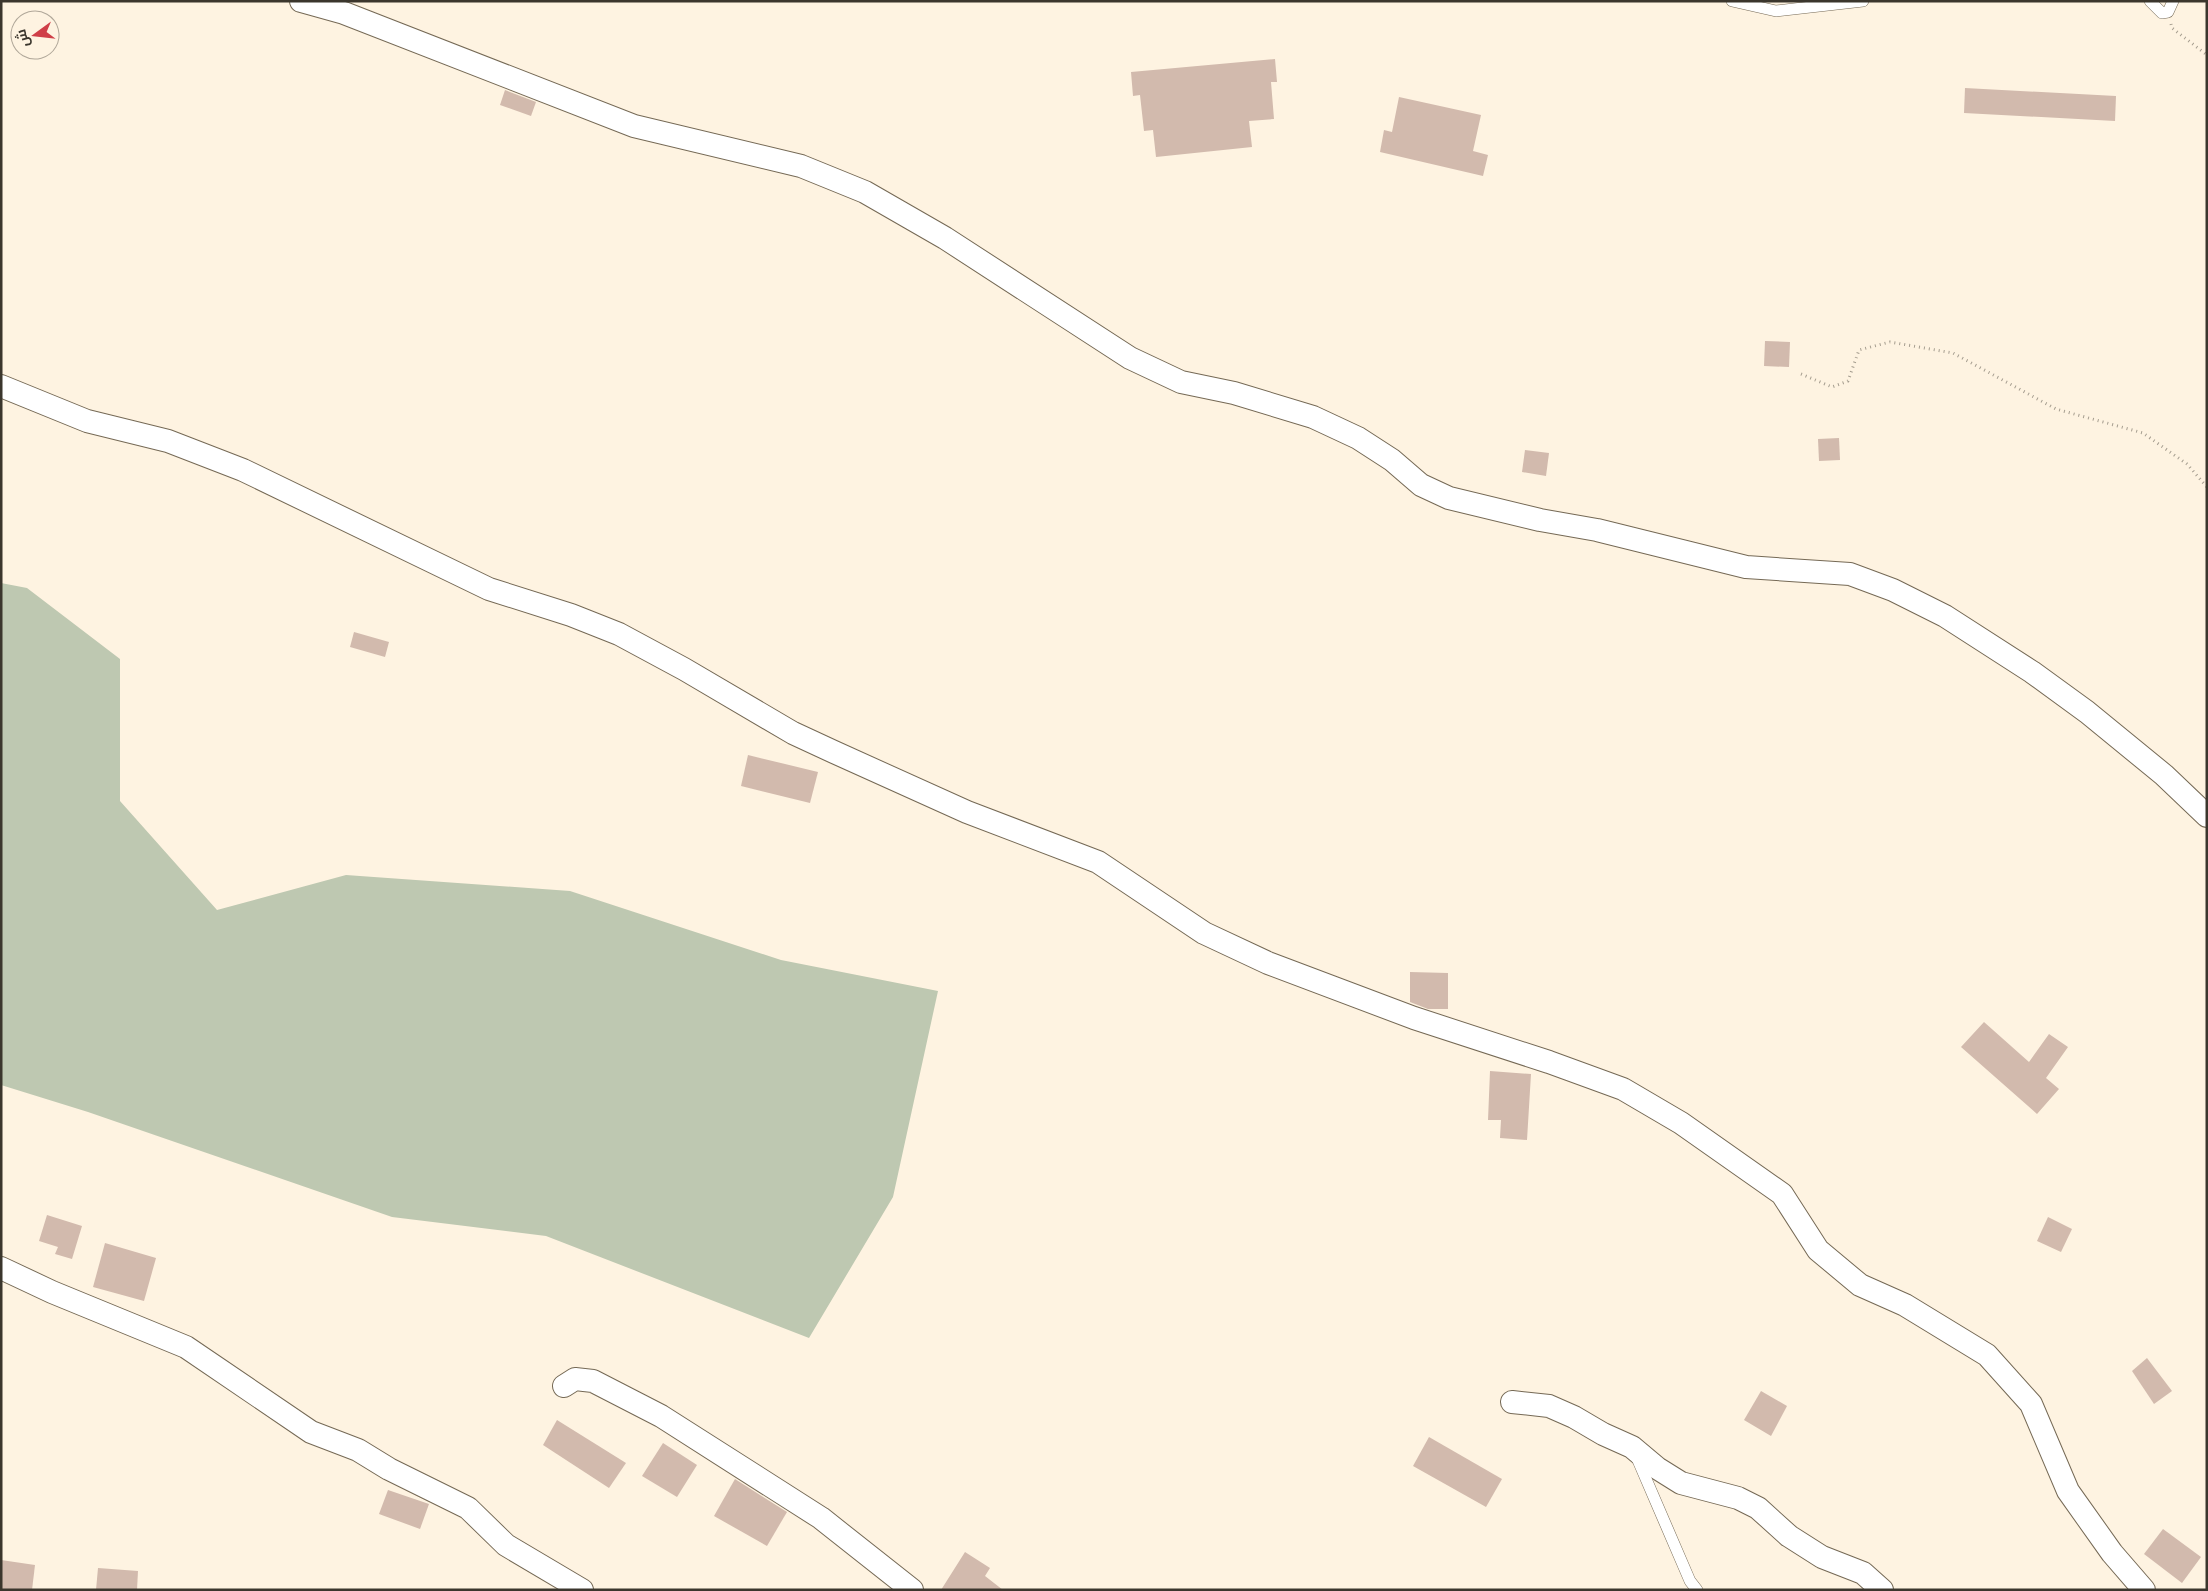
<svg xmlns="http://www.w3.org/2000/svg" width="2208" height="1591" font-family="'PT Sans',Cairo,sans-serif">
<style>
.green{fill:#bec8b1}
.building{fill:#d2baad}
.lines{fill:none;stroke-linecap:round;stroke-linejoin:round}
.lane-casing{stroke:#756955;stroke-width:12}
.street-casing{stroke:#756955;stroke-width:24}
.path{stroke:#a59d8f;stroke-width:3;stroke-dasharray:1 4;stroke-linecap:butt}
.lane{stroke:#fff;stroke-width:11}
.street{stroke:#fff;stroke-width:22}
</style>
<rect width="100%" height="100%" fill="#fef3e1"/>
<path class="green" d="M1,583L27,588L120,659V801L217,910L346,875L570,891L781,960L938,991L893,1197L809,1338L546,1236L392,1217L88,1112L1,1085Z"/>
<g class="building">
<path d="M1275,59L1277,82H1271L1274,119L1249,121L1252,147L1156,157L1153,130L1144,131L1140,95L1133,96L1131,72Z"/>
<path d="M1965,88L2116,96L2115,121L1964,113Z"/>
<path d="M505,90L536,102L531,116L500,105Z"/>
<path d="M1399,97L1481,115L1473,151L1488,155L1483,176L1380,152L1384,130L1392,132Z"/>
<path d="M1765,341L1790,342L1789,367L1764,366Z"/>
<path d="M1839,438L1840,460L1819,461L1818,439Z"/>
<path d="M1525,450L1549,453L1546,476L1522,472Z"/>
<path d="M354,632L389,642L385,657L350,647Z"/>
<path d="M748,755L818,772L810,803L741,786Z"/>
<path d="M1410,972L1448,973V1009H1428L1410,1002Z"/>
<path d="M1984,1022L2029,1062L2049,1034L2068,1047L2046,1078L2059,1089L2037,1114L1961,1047Z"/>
<path d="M1490,1071L1531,1074L1527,1140L1500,1138L1501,1120H1488Z"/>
<path d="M47,1215L82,1226L72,1259L55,1254L58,1247L39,1241Z"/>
<path d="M2048,1217L2072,1229L2061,1252L2037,1241Z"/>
<path d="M105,1243L156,1258L144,1301L93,1287Z"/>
<path d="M2147,1358L2172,1391L2154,1404L2132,1371Z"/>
<path d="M1761,1391L1787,1406L1771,1436L1744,1420Z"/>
<path d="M557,1420L626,1463L609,1488L543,1445Z"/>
<path d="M1429,1437L1502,1479L1486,1507L1413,1466Z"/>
<path d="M663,1443L697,1465L677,1497L642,1476Z"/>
<path d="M735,1479L787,1512L767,1546L714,1516Z"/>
<path d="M388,1490L429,1504L420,1529L379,1514Z"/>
<path d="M2163,1529L2201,1557L2182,1583L2144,1554Z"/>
<path d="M965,1552L990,1568L985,1576L1003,1590H941Z"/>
<path d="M1,1560L35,1565L32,1590H1Z"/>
<path d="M98,1568L138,1571L137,1590H96Z"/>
</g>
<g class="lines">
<g class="lane-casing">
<g id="lane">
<path d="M1732,1L1776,11L1863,1"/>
<path d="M2150,1L2162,13L2168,12L2173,1"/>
<path d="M1637,1458L1690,1581L1697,1590"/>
</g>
</g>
<g class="street-casing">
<g id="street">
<path d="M301,1L344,13L634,126L801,166L865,192L945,238L1130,358L1181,382L1234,393L1313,417L1358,438L1392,460L1421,485L1449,498L1540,520L1597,530L1746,567L1850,574L1893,590L1945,616L2032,672L2087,712L2164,775L2207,816"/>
<path d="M1,386L87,421L168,441L243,470L489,589L571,615L619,634L684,669L793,733L834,752L967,812L1098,862L1204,933L1268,963L1414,1018L1549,1062L1623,1089L1681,1123L1782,1194L1818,1250L1860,1285L1905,1305L1987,1355L2031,1404L2068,1491L2112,1553L2144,1590"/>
<path d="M1,1268L52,1292L186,1347L311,1432L358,1450L389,1469L468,1508L506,1545L582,1590"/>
<path d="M564,1386L575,1379L593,1381L661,1416L821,1518L912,1590"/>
<path d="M1512,1402L1549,1406L1574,1417L1603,1434L1632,1447L1657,1468L1681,1483L1738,1498L1758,1508L1789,1536L1822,1557L1863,1573L1882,1590"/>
</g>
</g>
<g class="path">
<path d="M2171,24L2172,28L2207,55"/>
<path d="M1801,374L1832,387L1848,381L1859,350L1890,342L1953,353L2056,409L2143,433L2187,464L2207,487"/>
</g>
<use href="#lane" class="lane"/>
<use href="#street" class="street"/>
</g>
<rect width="2208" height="1591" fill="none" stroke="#3b362d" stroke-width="5"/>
<g transform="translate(35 35) rotate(255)"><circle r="24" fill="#fef3e1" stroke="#b0a799"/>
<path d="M0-4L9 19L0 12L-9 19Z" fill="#cf3f48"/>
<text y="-8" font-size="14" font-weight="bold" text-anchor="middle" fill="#3b362d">ش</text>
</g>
</svg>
